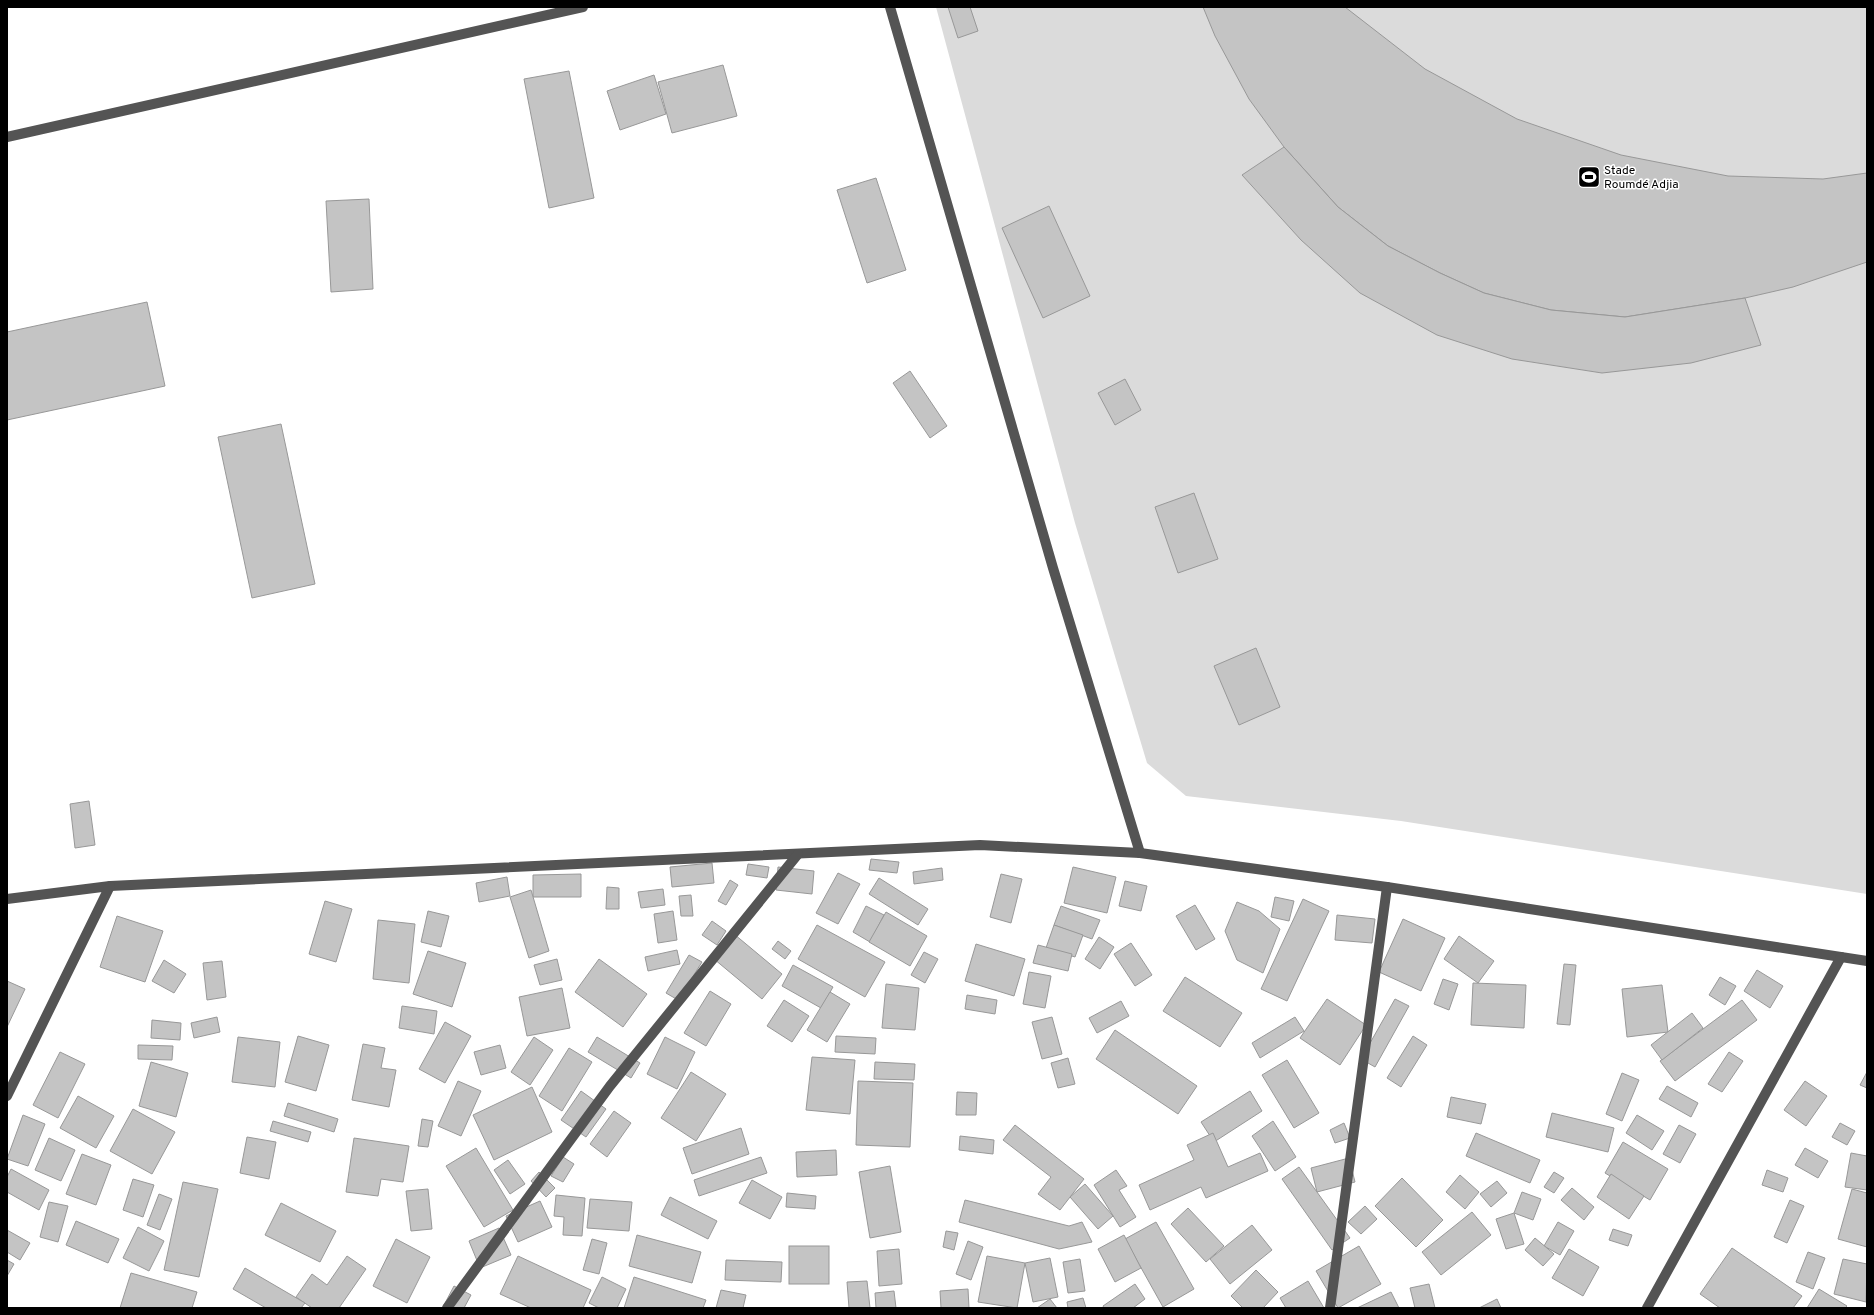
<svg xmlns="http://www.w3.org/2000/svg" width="1874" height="1315" font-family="Overpass,sans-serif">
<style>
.green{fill:#dbdbdb}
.building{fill:#c4c4c4;stroke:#989898}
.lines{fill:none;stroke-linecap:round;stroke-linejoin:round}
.minor{stroke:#545454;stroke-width:10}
.labels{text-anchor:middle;stroke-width:3;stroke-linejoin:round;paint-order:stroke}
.poi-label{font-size:12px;fill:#000;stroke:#fff;text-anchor:start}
</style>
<rect width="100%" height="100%" fill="#fff"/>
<path class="green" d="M936,7H1867V894L1401,821L1186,796L1147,763L1075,523Z"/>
<g class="building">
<path d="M948,7H970L978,31L958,38Z"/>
<path d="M1203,7H1345L1425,69L1517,119L1621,155L1728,176L1823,179L1867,173V262L1793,287L1745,298L1625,317L1551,310L1484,293L1440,273L1388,246L1338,207L1284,147L1249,99L1215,36Z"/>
<path d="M723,65L737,116L672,133L658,82Z"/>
<path d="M569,71L594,198L549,208L524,79Z"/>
<path d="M654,75L666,114L620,130L607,91Z"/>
<path d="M1284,147L1338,207L1388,246L1440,273L1484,293L1551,310L1625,317L1745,298L1761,345L1691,363L1602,373L1512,359L1437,335L1360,293L1301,240L1242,175Z"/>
<path d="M876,178L906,270L867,283L837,190Z"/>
<path d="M369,199L373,289L331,292L326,201Z"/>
<path d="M1049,206L1090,296L1043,318L1002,228Z"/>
<path d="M147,302L165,386L7,420V332Z"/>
<path d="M910,371L947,426L930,438L893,383Z"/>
<path d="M1125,379L1141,410L1115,425L1098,393Z"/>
<path d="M281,424L315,584L252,598L218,437Z"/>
<path d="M1194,493L1218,559L1178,573L1155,507Z"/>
<path d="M1256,648L1280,707L1239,725L1214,666Z"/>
<path d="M89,801L95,845L75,848L70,804Z"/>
<path d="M871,859L899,862L897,873L869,870Z"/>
<path d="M712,863L714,883L672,887L670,867Z"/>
<path d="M748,864L769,867L767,878L746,875Z"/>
<path d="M778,867L814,871L812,894L776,890Z"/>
<path d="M1073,867L1116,877L1107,913L1064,903Z"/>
<path d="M942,868L943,880L914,884L913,872Z"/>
<path d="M838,873L860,884L838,924L816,913Z"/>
<path d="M581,874V897H533V875Z"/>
<path d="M1001,874L1022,879L1011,923L990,917Z"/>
<path d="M507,877L510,896L479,902L476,883Z"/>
<path d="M879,878L928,909L918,925L869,894Z"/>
<path d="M730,880L738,885L726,905L718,901Z"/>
<path d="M1125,881L1147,886L1141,911L1119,906Z"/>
<path d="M607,887L619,888V909H606Z"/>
<path d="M663,889L665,905L641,908L638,892Z"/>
<path d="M531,890L549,951L529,958L510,897Z"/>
<path d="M691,895L693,916H681L679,896Z"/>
<path d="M1275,897L1294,901L1289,921L1271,917Z"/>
<path d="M1303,899L1329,911L1287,1001L1261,989Z"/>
<path d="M325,901L352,909L336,962L309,954Z"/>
<path d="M1237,902L1259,911L1280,929L1263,973L1237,960L1225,931Z"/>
<path d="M1195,905L1215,939L1196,950L1176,916Z"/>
<path d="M866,906L884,915L870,942L853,932Z"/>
<path d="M1061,906L1100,920L1092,939L1054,925Z"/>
<path d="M428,911L449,916L441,947L421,942Z"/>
<path d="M673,911L677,940L658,943L654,914Z"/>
<path d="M886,912L927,936L910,966L869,942Z"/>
<path d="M1337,915L1375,919L1372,943L1335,940Z"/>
<path d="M117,916L163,931L145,982L100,967Z"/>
<path d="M1403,919L1445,938L1421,991L1379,972Z"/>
<path d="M378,920L415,924L409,983L373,979Z"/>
<path d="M712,921L726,931L717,945L702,935Z"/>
<path d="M817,925L885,962L865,997L798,959Z"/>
<path d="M1054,925L1083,935L1075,957L1046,948Z"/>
<path d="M734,934L782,974L762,999L714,959Z"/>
<path d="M1459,936L1494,961L1478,983L1444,959Z"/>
<path d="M1099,937L1114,947L1100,969L1085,959Z"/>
<path d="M778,941L791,951L785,959L772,949Z"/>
<path d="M1131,943L1152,975L1135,986L1114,954Z"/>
<path d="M976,944L1025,959L1014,996L965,981Z"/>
<path d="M1038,945L1072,954L1068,971L1033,963Z"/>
<path d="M677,950L680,964L648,971L645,957Z"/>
<path d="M428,951L466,963L452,1007L413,994Z"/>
<path d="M924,952L938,959L925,983L911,975Z"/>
<path d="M689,955L702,962L678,1000L666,993Z"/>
<path d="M557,959L562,980L540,985L534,965Z"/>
<path d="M599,959L647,994L623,1027L575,992Z"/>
<path d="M164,960L186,974L174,993L152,981Z"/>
<path d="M222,961L226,997L207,1000L203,963Z"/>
<path d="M1564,964L1576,965L1570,1025L1557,1024Z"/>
<path d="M793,965L833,987L821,1008L782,986Z"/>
<path d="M1757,970L1783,986L1770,1008L1744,991Z"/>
<path d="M1029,972L1051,976L1045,1008L1023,1004Z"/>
<path d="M1185,977L1242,1013L1220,1047L1163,1011Z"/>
<path d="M1720,977L1736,986L1725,1005L1709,995Z"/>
<path d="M1443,979L1458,984L1449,1010L1434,1004Z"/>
<path d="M7,981L25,989L7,1027Z"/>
<path d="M1473,983L1526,985L1524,1028L1471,1025Z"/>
<path d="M886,984L919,988L915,1030L882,1028Z"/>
<path d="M1662,985L1668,1032L1627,1037L1622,989Z"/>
<path d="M562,988L570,1028L527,1036L519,997Z"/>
<path d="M710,991L731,1004L706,1046L684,1033Z"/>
<path d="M830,992L850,1004L827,1042L807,1030Z"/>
<path d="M967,995L997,1000L995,1014L965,1009Z"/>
<path d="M1327,999L1366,1025L1340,1065L1300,1038Z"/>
<path d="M1395,999L1409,1006L1375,1067L1361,1059Z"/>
<path d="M784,1000L809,1016L792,1042L767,1026Z"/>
<path d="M1742,1000L1757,1020L1675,1081L1660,1061Z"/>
<path d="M1121,1001L1129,1016L1097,1033L1089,1018Z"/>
<path d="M402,1006L437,1011L434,1034L399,1028Z"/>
<path d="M1692,1013L1703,1028L1662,1060L1651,1045Z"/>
<path d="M217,1017L220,1032L194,1038L191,1023Z"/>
<path d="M1052,1017L1062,1054L1042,1059L1032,1022Z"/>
<path d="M1295,1017L1304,1031L1260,1058L1252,1043Z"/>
<path d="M152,1020L181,1023L180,1040L151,1038Z"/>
<path d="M445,1022L471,1036L445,1083L419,1069Z"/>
<path d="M1115,1030L1197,1086L1178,1114L1096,1059Z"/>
<path d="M298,1036L329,1045L316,1091L285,1082Z"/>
<path d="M836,1036L876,1038L875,1054L835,1052Z"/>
<path d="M1413,1036L1427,1045L1401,1087L1387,1078Z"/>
<path d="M238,1037L280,1042L275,1087L232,1082Z"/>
<path d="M534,1037L553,1050L530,1085L511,1072Z"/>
<path d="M597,1037L640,1063L631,1078L588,1052Z"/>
<path d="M665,1037L695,1052L677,1089L647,1074Z"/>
<path d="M363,1044L385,1048L381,1068L396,1070L389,1107L352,1100Z"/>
<path d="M138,1045L173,1046L172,1060L138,1059Z"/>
<path d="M500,1045L506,1068L481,1075L474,1052Z"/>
<path d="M569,1048L592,1062L562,1111L539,1096Z"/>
<path d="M60,1052L85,1064L58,1118L33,1105Z"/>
<path d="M1729,1052L1743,1061L1722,1092L1708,1084Z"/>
<path d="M812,1057L855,1060L850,1114L806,1110Z"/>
<path d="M1068,1058L1075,1084L1058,1088L1051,1063Z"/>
<path d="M1287,1060L1319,1113L1294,1128L1262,1075Z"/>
<path d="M151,1062L188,1073L176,1117L139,1106Z"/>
<path d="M875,1062L915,1064L914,1080L874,1079Z"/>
<path d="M691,1072L726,1094L696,1141L661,1118Z"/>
<path d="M1867,1072V1088L1860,1085Z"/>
<path d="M1622,1073L1639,1080L1622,1121L1606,1114Z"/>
<path d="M458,1081L481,1091L461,1136L438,1126Z"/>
<path d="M858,1081L913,1083L910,1147L856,1145Z"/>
<path d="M1805,1081L1827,1096L1806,1126L1784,1110Z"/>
<path d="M1667,1086L1698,1103L1691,1117L1659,1099Z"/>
<path d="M532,1087L552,1132L494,1160L473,1115Z"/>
<path d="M581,1091L606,1109L586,1137L561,1120Z"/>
<path d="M1250,1091L1262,1111L1214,1142L1201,1122Z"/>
<path d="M957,1092L977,1093L976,1115H956Z"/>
<path d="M78,1096L114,1116L96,1148L60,1128Z"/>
<path d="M1451,1097L1486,1104L1481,1124L1447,1117Z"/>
<path d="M288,1103L338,1119L334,1132L284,1116Z"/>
<path d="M133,1109L175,1132L152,1174L110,1151Z"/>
<path d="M614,1111L631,1123L607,1157L590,1144Z"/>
<path d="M1552,1113L1614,1128L1608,1152L1546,1137Z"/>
<path d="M23,1115L45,1124L28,1166L7,1159Z"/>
<path d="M1637,1115L1664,1131L1652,1150L1626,1133Z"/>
<path d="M422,1119L433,1121L428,1147L418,1146Z"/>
<path d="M273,1121L311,1132L308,1142L270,1131Z"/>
<path d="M1273,1121L1296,1157L1275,1171L1252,1136Z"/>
<path d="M1344,1123L1350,1138L1335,1143L1330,1130Z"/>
<path d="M1840,1123L1855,1131L1847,1145L1832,1137Z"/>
<path d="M1015,1125L1084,1179L1060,1210L1038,1194L1051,1177L1003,1140Z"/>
<path d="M1679,1125L1696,1134L1680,1163L1663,1154Z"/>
<path d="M741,1128L749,1154L692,1174L683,1148Z"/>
<path d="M1213,1133L1228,1167L1260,1153L1268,1171L1206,1198L1201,1187L1150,1210L1139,1185L1194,1160L1187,1145Z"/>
<path d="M1476,1133L1540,1160L1530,1183L1466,1156Z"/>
<path d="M960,1136L994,1140L993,1154L959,1150Z"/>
<path d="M247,1137L276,1142L269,1179L240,1173Z"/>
<path d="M49,1138L75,1150L61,1181L35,1170Z"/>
<path d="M354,1138L409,1146L403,1182L381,1179L378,1196L346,1192Z"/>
<path d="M1623,1142L1668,1169L1650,1200L1605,1173Z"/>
<path d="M476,1148L513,1210L484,1227L446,1166Z"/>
<path d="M1805,1148L1828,1161L1818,1178L1795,1165Z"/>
<path d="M836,1150L837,1175L797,1177L796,1152Z"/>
<path d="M1851,1153L1867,1156V1190L1845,1187Z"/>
<path d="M82,1154L111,1165L96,1205L66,1194Z"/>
<path d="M563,1157L574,1164L563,1182L551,1176Z"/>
<path d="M761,1157L767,1173L699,1196L694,1180Z"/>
<path d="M1349,1158L1355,1182L1317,1192L1311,1168Z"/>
<path d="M508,1160L525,1184L510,1194L494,1170Z"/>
<path d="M890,1166L901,1232L870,1238L859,1172Z"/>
<path d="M1299,1167L1350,1238L1332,1250L1282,1179Z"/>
<path d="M11,1169L49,1190L39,1210L7,1192V1177Z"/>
<path d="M1116,1170L1127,1186L1119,1190L1136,1217L1120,1227L1094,1185Z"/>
<path d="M1767,1170L1788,1178L1783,1192L1762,1185Z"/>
<path d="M539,1172L555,1188L546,1197L531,1181Z"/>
<path d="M1554,1172L1564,1178L1554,1193L1544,1187Z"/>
<path d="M1611,1174L1644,1196L1629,1219L1597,1197Z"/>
<path d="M1460,1175L1479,1192L1465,1209L1446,1192Z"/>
<path d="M1402,1178L1443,1220L1416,1247L1375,1206Z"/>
<path d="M133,1179L154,1185L143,1217L123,1210Z"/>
<path d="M752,1180L782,1197L770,1219L739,1203Z"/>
<path d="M1497,1181L1507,1193L1491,1207L1480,1194Z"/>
<path d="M183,1182L218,1189L199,1277L164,1270Z"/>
<path d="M1085,1184L1113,1216L1098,1229L1070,1197Z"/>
<path d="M1572,1188L1594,1207L1584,1220L1561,1200Z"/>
<path d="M428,1189L432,1229L411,1231L406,1191Z"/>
<path d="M1852,1189L1867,1193V1247L1838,1239Z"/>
<path d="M1522,1192L1541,1199L1533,1220L1514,1213Z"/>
<path d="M787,1193L816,1196L815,1209L786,1207Z"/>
<path d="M159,1194L172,1199L160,1230L147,1225Z"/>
<path d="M556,1195L585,1198L582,1236L563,1235L564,1217L554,1216Z"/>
<path d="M670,1197L717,1221L708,1239L661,1215Z"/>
<path d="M590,1199L632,1202L629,1231L587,1228Z"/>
<path d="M965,1200L1069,1226L1082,1222L1092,1242L1059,1249L959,1222Z"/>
<path d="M1790,1200L1804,1206L1787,1243L1774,1237Z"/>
<path d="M540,1201L552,1227L518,1242L506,1216Z"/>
<path d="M49,1202L68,1206L58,1242L40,1237Z"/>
<path d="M281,1203L336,1231L320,1262L265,1235Z"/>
<path d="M1365,1206L1377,1219L1361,1234L1348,1222Z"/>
<path d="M1188,1208L1224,1246L1206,1262L1171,1224Z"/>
<path d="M1472,1212L1491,1235L1441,1275L1422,1252Z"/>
<path d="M1514,1213L1524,1244L1506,1249L1496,1219Z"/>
<path d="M76,1221L119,1239L108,1263L66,1245Z"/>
<path d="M1156,1222L1194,1289L1163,1307L1125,1239Z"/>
<path d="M1558,1222L1574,1231L1560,1255L1544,1246Z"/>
<path d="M1252,1225L1272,1250L1230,1284L1210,1259Z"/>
<path d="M138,1227L164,1241L149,1271L123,1258Z"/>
<path d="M499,1228L511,1255L480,1268L469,1241Z"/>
<path d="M1613,1229L1632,1235L1628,1246L1609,1240Z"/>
<path d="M7,1230L30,1243L20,1260L7,1252Z"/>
<path d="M946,1231L958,1233L954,1250L943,1247Z"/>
<path d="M637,1235L701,1252L692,1283L629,1266Z"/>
<path d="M1124,1235L1141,1268L1115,1282L1098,1249Z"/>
<path d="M1535,1238L1554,1254L1543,1266L1525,1250Z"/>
<path d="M396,1239L430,1257L407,1303L373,1286Z"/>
<path d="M592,1239L607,1243L599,1274L583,1270Z"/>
<path d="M968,1241L983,1247L971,1280L956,1274Z"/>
<rect x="789" y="1246" width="40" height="38"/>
<path d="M1359,1246L1381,1284L1338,1308L1316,1271Z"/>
<path d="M1732,1248L1802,1296L1793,1308H1720L1700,1294Z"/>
<path d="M899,1249L902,1284L879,1286L877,1251Z"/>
<path d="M1569,1249L1599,1267L1583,1296L1552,1278Z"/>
<path d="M1808,1252L1825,1258L1813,1289L1796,1282Z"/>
<path d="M347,1256L366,1269L339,1308H312L296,1297L312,1274L327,1285Z"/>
<path d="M518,1256L591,1290L583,1308H531L500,1294Z"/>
<path d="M987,1256L1025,1263L1017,1308L978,1302Z"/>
<path d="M1050,1258L1058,1297L1033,1302L1025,1263Z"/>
<path d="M1080,1259L1085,1291L1068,1293L1063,1262Z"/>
<path d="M1843,1259L1867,1264L1866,1302L1834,1294Z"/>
<path d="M7,1260L14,1264L7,1276Z"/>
<path d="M726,1260L782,1262L781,1282L725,1280Z"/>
<path d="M245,1268L305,1303L301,1308H266L233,1289Z"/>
<path d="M1256,1270L1278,1292L1263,1308H1243L1231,1296Z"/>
<path d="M131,1273L197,1292L192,1308H120Z"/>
<path d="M602,1277L626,1289L617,1308H599L589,1303Z"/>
<path d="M634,1277L706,1300L703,1308H624Z"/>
<path d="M867,1281L870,1308H849L847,1282Z"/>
<path d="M1308,1281L1324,1308H1286L1280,1298Z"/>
<path d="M1135,1284L1145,1299L1133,1308H1104L1103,1306Z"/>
<path d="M1429,1284L1435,1308H1415L1410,1288Z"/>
<path d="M454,1286L471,1295L464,1308H450L444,1305Z"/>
<path d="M968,1289L969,1308H941L940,1291Z"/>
<path d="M1819,1289L1847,1306L1845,1308H1807Z"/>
<path d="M721,1290L746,1295L743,1308H716Z"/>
<path d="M894,1291L896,1308H876L875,1293Z"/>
<path d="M1391,1292L1399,1308H1357Z"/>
<path d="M1083,1298L1086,1308H1068L1067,1302Z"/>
<path d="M1050,1299L1057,1308H1037Z"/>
<path d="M1497,1299L1501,1308H1479Z"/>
</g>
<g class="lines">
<g class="minor">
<path d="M890,7L1053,568L1140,853"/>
<path d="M7,137L583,7"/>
<path d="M7,899L110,886L980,845L1140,853L1387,887L1867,961"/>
<path d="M7,1096L110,886"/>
<path d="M447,1308L610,1086L798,854"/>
<path d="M1330,1308L1387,887"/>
<path d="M1647,1308L1841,957"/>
</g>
</g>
<defs>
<g id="stadium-square" transform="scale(1.15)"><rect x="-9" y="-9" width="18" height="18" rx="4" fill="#000" stroke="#fff"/><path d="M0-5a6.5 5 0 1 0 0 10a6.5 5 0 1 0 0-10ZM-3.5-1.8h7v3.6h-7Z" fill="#fff"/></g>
</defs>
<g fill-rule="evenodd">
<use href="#stadium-square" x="1589" y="177"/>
</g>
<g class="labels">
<g class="poi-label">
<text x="1604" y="174">Stade<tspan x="1604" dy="14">Roumdé Adjia</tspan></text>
</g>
</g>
<rect width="1874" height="1315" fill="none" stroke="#000000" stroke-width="16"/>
</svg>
